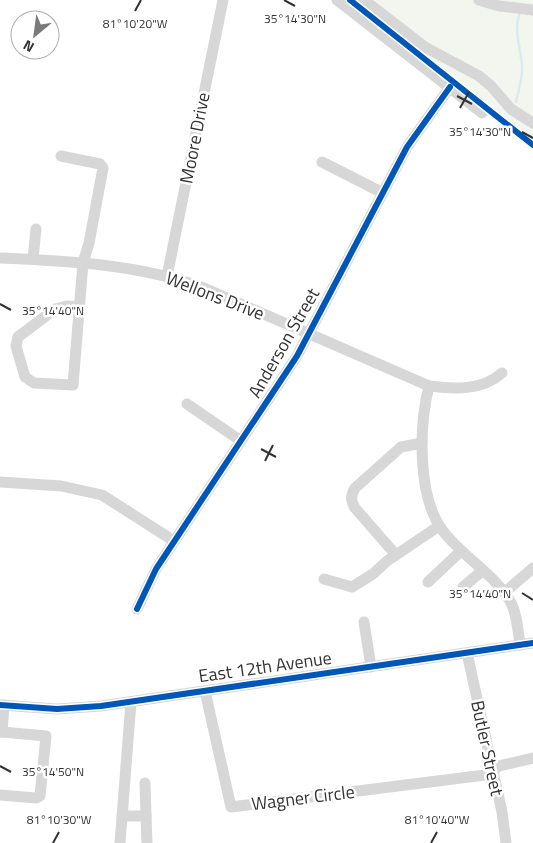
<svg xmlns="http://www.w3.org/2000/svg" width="533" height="843" font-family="'Titillium Web',sans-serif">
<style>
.green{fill:#f2f6ee}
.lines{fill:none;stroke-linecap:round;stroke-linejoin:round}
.stream{stroke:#dde8f3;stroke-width:2.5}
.minor{stroke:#d7d7d7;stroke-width:11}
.cycleway-casing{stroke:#fff;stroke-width:9}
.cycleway{stroke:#0057b8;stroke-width:6}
.ticks{fill:none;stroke:#333;stroke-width:2}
.labels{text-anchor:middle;stroke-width:5;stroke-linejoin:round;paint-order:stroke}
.street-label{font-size:18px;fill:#333;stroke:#fff}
.ticks-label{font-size:12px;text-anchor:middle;fill:#333;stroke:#fff;stroke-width:5;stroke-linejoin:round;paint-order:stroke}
</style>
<rect width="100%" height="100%" fill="#fff"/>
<path class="green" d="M343,0H533V150Z"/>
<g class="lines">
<path class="stream" d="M516,102C518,91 523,78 522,67C521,48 513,31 520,12"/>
<g class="minor">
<path d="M337,0L482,113"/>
<path d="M364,0L425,47L479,76L491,86L511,109L533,123"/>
<path d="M479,0L499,6L533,10"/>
<path d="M61,156L100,164L103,168L89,243L83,263L73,385L34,383L25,377L16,346L18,337L55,309L67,306L79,307"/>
<path d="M322,162L381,192"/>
<path d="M0,258C68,261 139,264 204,288L429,386C454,389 482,391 502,373"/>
<path d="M33,259L36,229"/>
<path d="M167,276L223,0"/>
<path d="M429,386C419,426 417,497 443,531C462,556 495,575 510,601C517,613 518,631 520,645"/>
<path d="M187,404L241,441"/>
<path d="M0,482L61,486L102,495L174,541"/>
<path d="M396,555L355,508C350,500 351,495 355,488L401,447L422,443"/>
<path d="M324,579L352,587L373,574L387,561L439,526"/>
<path d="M428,582L461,551"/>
<path d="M463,587L482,571"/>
<path d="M504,593L533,568"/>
<path d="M137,609L156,569L297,356L407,147L450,87"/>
<path d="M364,622L371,667"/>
<path d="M467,653L502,812L506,843"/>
<path d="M205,691L231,807L485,775L499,766L533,758"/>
<path d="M0,705L57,709L101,706L533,643"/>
<path d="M0,732H2L4,705"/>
<path d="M145,783L146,816"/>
<path d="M0,795L36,798L40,796L46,736L2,732"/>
<path d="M122,816H146L147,843"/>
<path d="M120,843L131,702"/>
</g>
<g class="cycleway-casing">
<g id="cycleway">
<path d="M350,0L533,145"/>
<path d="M137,609L156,569L297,356L407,147L450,87"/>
<path d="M0,705L57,709L101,706L533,643"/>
</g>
</g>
<use href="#cycleway" class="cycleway"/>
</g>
<path class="ticks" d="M284,0L295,6M135,11L141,0M457,96L472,104M460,108L469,92M522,132L533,138M0,304L11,310M261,449L276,457M265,461L273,445M522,593L533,600M0,766L11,772M53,843L59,832M431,843L437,832"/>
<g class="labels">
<g class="street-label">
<text transform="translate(195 138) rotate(-79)" y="6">Moore Drive</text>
<text transform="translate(215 296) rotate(21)" y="6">Wellons Drive</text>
<text transform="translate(284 343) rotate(-60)" y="6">Anderson Street</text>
<text transform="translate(265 667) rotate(-8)" y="6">East 12th Avenue</text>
<text transform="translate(487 748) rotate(78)" y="6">Butler Street</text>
<text transform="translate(303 798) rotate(-7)" y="6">Wagner Circle</text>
</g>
</g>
<g class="ticks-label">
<text x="295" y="23">35°14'30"N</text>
<text x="135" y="28">81°10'20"W</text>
<text x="480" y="136">35°14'30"N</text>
<text x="53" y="315">35°14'40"N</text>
<text x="480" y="598">35°14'40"N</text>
<text x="53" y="776">35°14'50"N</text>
<text x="59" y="824">81°10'30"W</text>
<text x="437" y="824">81°10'40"W</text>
</g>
<g transform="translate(35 35) rotate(209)"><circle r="24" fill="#ffffff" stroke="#adadad"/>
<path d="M0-4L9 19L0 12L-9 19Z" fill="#7a7a7a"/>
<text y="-8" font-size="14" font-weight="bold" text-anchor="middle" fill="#333333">N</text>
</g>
</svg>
